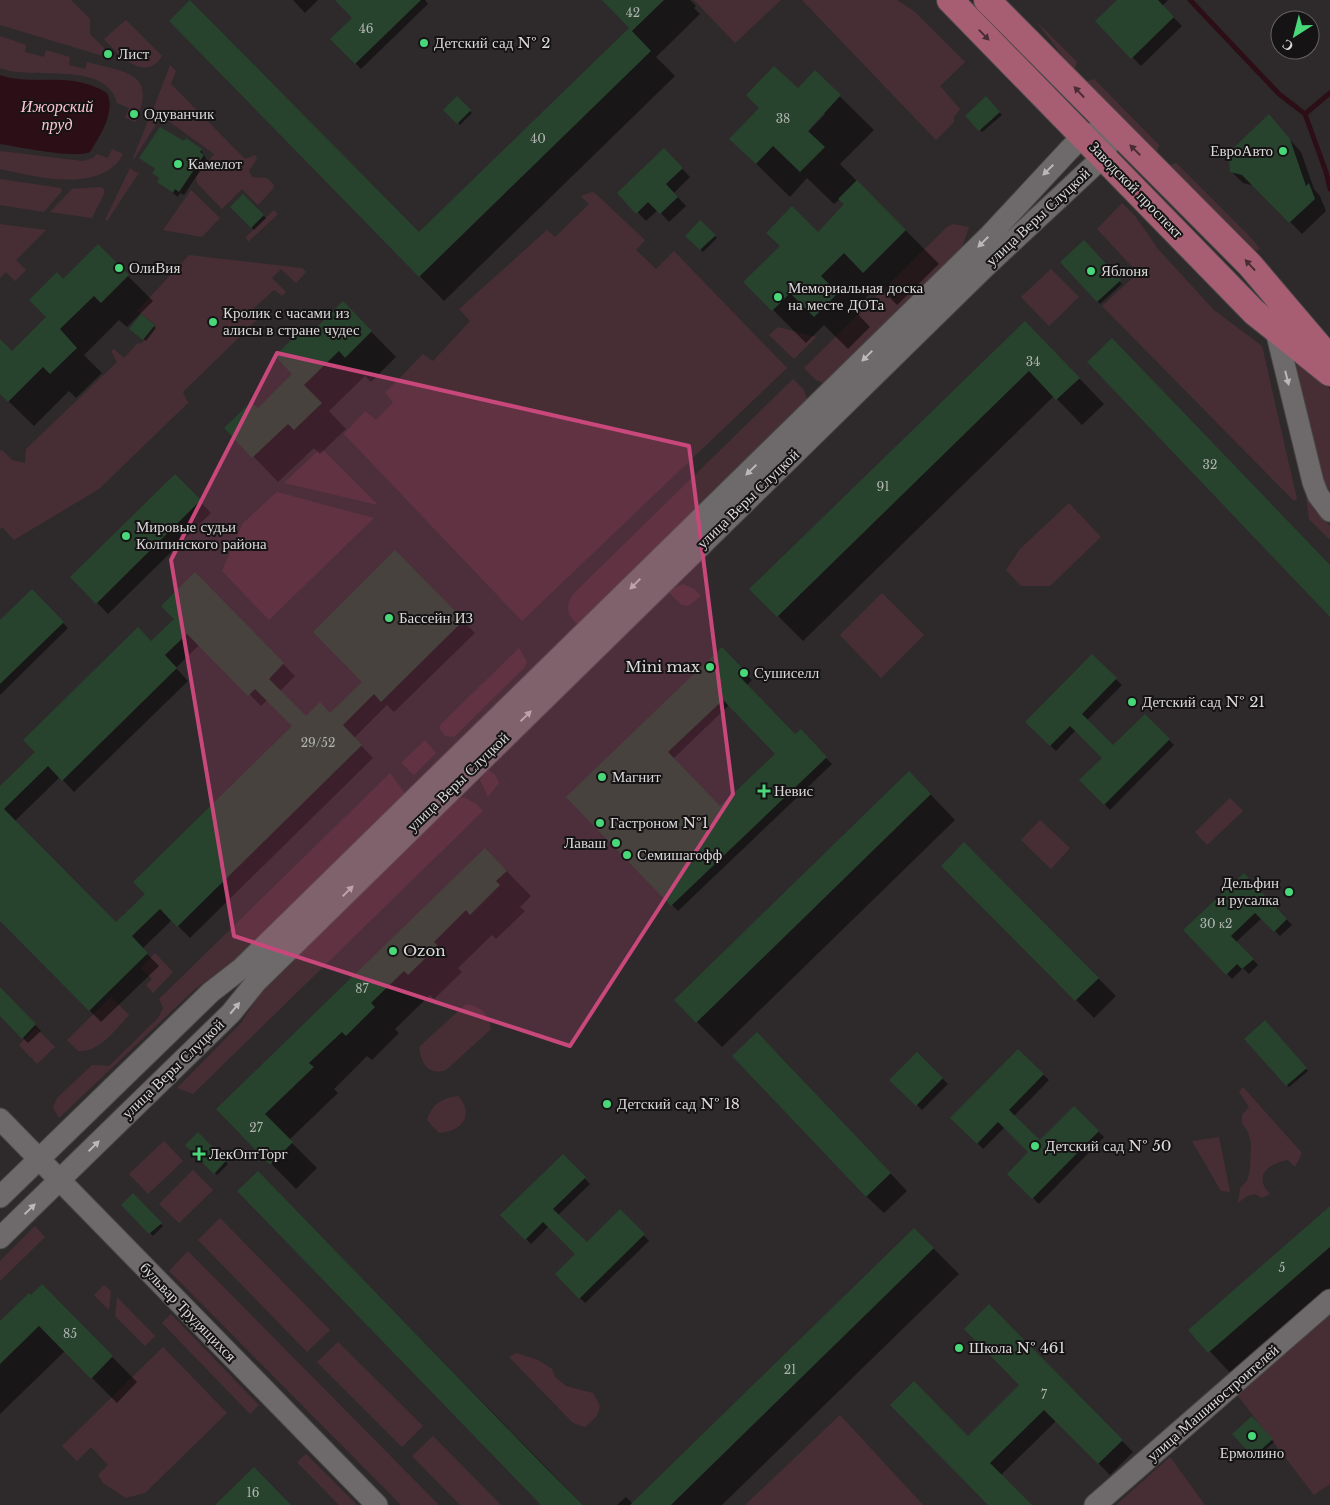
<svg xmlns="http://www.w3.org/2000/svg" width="1330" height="1505" font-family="'Libre Baskerville',serif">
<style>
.green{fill:#472e34}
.water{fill:#2c0f16}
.shadow{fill:#0007;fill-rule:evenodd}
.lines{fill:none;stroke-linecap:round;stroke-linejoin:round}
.stream{stroke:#2c0f16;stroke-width:5}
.building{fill:#27422d;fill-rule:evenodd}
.minor-casing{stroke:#494747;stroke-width:23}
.major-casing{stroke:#494747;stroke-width:28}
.minor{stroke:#6e696a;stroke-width:21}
.major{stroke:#a85e72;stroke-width:26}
.oneway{fill:#482d35}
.oneway2{fill:#bbb8b8}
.marked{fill:#c8487b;fill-opacity:0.2;stroke:#c8487b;stroke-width:4;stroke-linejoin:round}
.poi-dot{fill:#48d779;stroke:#151314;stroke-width:2}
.labels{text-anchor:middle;stroke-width:4;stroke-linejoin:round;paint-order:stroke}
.number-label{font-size:12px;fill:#afb4af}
.poi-label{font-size:15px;fill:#dcdada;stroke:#151314;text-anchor:start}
.street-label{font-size:15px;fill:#dcdada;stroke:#151314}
.water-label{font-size:16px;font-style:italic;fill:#fdc7d1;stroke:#151314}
</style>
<rect width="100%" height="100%" fill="#2e2a2b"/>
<g class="green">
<path d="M0,0H71L90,19V34L105,49L106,53L103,56L0,25Z"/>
<path d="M694,0H781L735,43Z"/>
<path d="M802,0H897L915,12L965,62L940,86L960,109L954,117V122L936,140Z"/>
<path d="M126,20L162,56C145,84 118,54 104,39Z"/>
<path d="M1036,21L1077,62L1074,71Z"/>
<path d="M0,36L26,45L25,52L44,57L46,50L70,57L69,65L85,69L87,62C127,73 157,72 136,122L125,118L129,108L117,103C106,59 30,81 0,68Z"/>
<path d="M170,65L176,71L171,84L245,159L255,155L257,159L249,171L252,177L267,178L274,185L273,189L258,205L242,189L222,209L197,183L196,177L214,154L153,110Z"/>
<path d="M1094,79L1159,145L1156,154L1085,82Z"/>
<path d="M150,116L158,121L134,159L133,158Z"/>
<path d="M112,149L123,154C103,194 35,177 0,169V151L83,161L93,158L97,154L108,158Z"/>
<path d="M1176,163L1252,239L1260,249L1252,252L1167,166Z"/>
<path d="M130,168L137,173L140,171L107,221L105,220Z"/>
<path d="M0,179L61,188L62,191L44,212L0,205Z"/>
<path d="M99,187L103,188L105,192L92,218L50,212L72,189Z"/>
<path d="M191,190L220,218L202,237L163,230Z"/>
<path d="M592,192L596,194L645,240L636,250L656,269L674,251L787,368L522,621L344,434L365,411L376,420L393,402L385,393L423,354L433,361L470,321L459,309L547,230L555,237L589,204L581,196Z"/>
<path d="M1122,203L1135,216L1158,249L1214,310L1262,346L1297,499L1294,501L1102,306L1138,273L1097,229Z"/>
<path d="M274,210L278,214L248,242L246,237Z"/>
<path d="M0,224L46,230L16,260L26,270L15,281L6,272L0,278Z"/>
<path d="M953,224L969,227L962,247L823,383L816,380L804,368L947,227Z"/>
<path d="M189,255L302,268L306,272L296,283L281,269L272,278L286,292L282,296L274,290L254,308L261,316L183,392L188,403L99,489L14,540L2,527L0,529V451L2,450L12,460L25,463L26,449L117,362L111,351L114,349L124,358L137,344L142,343L156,325L137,311Z"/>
<path d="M1051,269L1079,297L1049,326L1021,297Z"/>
<path d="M778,327L816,337L794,359L769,335Z"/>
<path d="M1299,362L1306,363L1330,389V496L1325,483L1295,369Z"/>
<path d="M793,379L804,390L807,399L577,624C566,613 565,605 575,592Z"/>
<path d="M321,448L378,505L284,483Z"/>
<path d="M277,492L374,518L269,620L222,571L243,523Z"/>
<path d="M1306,494L1315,511L1330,526V540L1309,519Z"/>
<path d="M1069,503L1101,537L1050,586H1021L1006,570L1020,549Z"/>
<path d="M683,584L694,589L701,596L688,606L682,605L667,591Z"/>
<path d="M882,593L924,635L881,678L840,635Z"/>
<path d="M519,648L527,662L524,668L454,737L445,736L439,728L441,724Z"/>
<path d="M425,740L436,753L414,775L401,763Z"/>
<path d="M487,768L496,776L499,783L488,797L480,780Z"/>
<path d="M390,773L405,793L236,959L194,990L59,1118L53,1108L57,1098L92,1065L109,1066L158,1018L163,1008L159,999Z"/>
<path d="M464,797L476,804L483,811L193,1094L177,1088L241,1023L261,992L457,800Z"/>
<path d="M1230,798L1243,811L1207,845L1195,832Z"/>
<path d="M1040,820L1070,848L1051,869L1021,840Z"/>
<path d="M155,953L173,972L153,993L146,985L152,979L141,968Z"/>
<path d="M111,997L129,1015C116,1029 99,1053 78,1051L67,1040Z"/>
<path d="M466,1004C482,1007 488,1013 491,1029L446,1070C429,1076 421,1064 419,1047Z"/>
<path d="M36,1028L55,1047L37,1064L19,1045Z"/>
<path d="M1243,1087L1302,1153L1295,1167L1288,1160C1269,1163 1252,1176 1270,1194L1262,1198L1255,1194L1247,1196L1238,1203L1240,1188L1247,1181L1250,1170L1251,1143L1248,1132L1242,1123V1115L1249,1107L1239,1092Z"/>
<path d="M458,1096C475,1114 462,1132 439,1133L427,1120C432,1104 442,1098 458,1096Z"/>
<path d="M1219,1137L1230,1192L1221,1191L1192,1141Z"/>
<path d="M164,1141L183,1161L148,1194L129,1174Z"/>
<path d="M193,1170L213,1190L179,1223L159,1204Z"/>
<path d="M220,1218L330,1330L307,1352L198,1240Z"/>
<path d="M35,1226L45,1237L0,1281V1261Z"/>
<path d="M188,1251L439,1505H401L169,1271Z"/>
<path d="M104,1285L111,1291L109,1310L94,1295Z"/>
<path d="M117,1297L155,1336L145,1346L115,1316Z"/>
<path d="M1330,1309V1484L1314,1495L1235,1392Z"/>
<path d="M171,1314L259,1405L250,1414L162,1323Z"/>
<path d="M338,1342L423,1426L402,1447L317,1362Z"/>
<path d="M163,1347L227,1413L145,1493L126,1498L103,1483L98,1475L108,1465L91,1447L77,1461L62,1446Z"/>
<path d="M516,1353L538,1360L552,1369L555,1377L566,1386L593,1393L600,1406L597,1416L585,1427L573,1423L509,1357Z"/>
<path d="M840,1415L923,1505H745Z"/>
<path d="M433,1436L501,1505H460L412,1456Z"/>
<path d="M306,1454L357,1505H339L297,1462Z"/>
<path d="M1170,1457L1205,1505H1116Z"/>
</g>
<path class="water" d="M0,75C34,87 70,70 107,93C116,112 100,136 90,152C76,159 18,147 0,144Z"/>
<g class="shadow">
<path d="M293,0H318L305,13Z"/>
<path d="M336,0H425L428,4L361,69L332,39L354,18Z"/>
<path d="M616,0H690L696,6L694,8L700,14L656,57L675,76L444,301L170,21L191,1L419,234L631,28Z"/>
<path d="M1119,0H1168L1162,6L1182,26L1141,66L1097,21Z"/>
<path d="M815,72L874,130L840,164L939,264L897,305L878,285L854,310L870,327L848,349L824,325L806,343L745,282L818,234L846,204L840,199L834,204L807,178L790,197L731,139L798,90ZM823,113L825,114L804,136L802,134Z"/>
<path d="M457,98L472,113L460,125L445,110Z"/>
<path d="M986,98L1002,115L982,132L967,116Z"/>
<path d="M1269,116L1301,152L1314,189L1320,196L1326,211L1302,234L1255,186L1243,183L1231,171Z"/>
<path d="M184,143L201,150L207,160L184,195L180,193L178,197L158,182L160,179L154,173L156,170L140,158Z"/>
<path d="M664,150L690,177L674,193L686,206L669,222L658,210L646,221L619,193Z"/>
<path d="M243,195L266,218L254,230L232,207Z"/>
<path d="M700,222L717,238L703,252L687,236Z"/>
<path d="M1084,242L1122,284L1100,304L1062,262Z"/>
<path d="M98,246L153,301L127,327L119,320L84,355L102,373L76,398L69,391L34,426L0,393V352L12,353L48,317L63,280Z"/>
<path d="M343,303L396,357L371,382L365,376L329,411L346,429L320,454L314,448L278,482L226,428L258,410L294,374L308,337Z"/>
<path d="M154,326L156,328L146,341L133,331Z"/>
<path d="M1050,348L1104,404L1082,425L1054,396L803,641L778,616Z"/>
<path d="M175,476L211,513L108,614L72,577Z"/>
<path d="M395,552L475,633L394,712L387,705L354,738L373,758L190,938L172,920L142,949L159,966L101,1022L0,919V788L176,619L195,574L295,676L280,691L306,717L330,714L364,682ZM200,644L261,706L267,700L293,726L146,894L116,924L15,821L60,777L74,792L188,681L176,668Z"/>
<path d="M32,591L68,628L0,695V622Z"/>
<path d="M722,649L752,680L747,685L795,736L800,731L832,764L678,911L568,797ZM729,705L777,754L720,808L673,759Z"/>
<path d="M1092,656L1122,685L1086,721L1113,747L1145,715L1174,745L1110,810L1081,780L1103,758L1076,730L1056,751L1027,722Z"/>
<path d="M909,772L955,820L722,1047L675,1000Z"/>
<path d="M964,844L1116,996L1094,1018L942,866Z"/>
<path d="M485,849L531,896L520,907L525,911L496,939L492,935L458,968L462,972L434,999L430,995L395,1029L399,1033L372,1060L367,1056L334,1089L338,1093L289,1140L317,1168L296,1189L218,1109Z"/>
<path d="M1244,874L1292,925L1280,936L1262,918L1236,942L1258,965L1249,974L1243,968L1232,979L1185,930Z"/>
<path d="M0,989L41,1031L28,1043L0,1015Z"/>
<path d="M1265,1022L1308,1071L1289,1087L1246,1039Z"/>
<path d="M775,1051L907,1191L884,1213L866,1196Z"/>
<path d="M1018,1051L1049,1080L1013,1117L1040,1142L1074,1108L1104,1137L1039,1204L1008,1174L1030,1152L1005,1127L983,1149L952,1118Z"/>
<path d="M917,1054L948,1084L922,1110L891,1080Z"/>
<path d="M198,1134L228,1164L217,1175L187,1145Z"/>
<path d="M563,1155L590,1184L558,1215L587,1244L620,1211L649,1241L585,1303L556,1274L577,1254L549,1226L531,1244L502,1215Z"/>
<path d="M133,1195L163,1226L153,1236L123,1205Z"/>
<path d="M283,1198L583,1505H543Z"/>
<path d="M1330,1208V1294L1234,1377L1190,1330Z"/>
<path d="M914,1229L959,1274L722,1505H617L626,1497L633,1504Z"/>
<path d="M989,1306L1133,1452L1110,1475L1056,1421L1001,1475L1030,1505H990L968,1437L1021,1385Z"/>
<path d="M67,1311L137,1382L117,1403L65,1351L0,1414V1322Z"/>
<path d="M1252,1417L1274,1442L1256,1458L1234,1434Z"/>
</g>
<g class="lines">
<g class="stream">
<path d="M1190,0L1279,94L1305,114L1326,172L1330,189"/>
<path d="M1305,114L1330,93"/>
</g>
</g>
<g class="building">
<path d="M190,0L419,232L629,28L602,0H664L632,31L651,51L419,277L169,21Z"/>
<path d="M335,0H421L355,64L330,39L352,18Z"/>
<path d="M1117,0H1158L1174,17L1131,59L1095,21Z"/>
<path d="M774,66L798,88L815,70L841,95L808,131L825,147L800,172L773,146L756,164L729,139L759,108L746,95Z"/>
<path d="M457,96L471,110L457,124L443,110Z"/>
<path d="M986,96L1000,112L979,131L965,116Z"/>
<path d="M1269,114L1290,139L1306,186L1309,183L1315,199L1289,223L1242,175L1230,172L1229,161L1225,156Z"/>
<path d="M160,127L184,141L186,138L202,149L200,152L204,155L179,192L175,189L173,193L157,182L159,178L152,173L155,169L139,158Z"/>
<path d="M664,148L683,168L666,184L678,197L660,214L648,202L636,214L617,193Z"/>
<path d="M857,180L906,230L863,273L844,253L821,276L838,293L814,317L790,293L772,311L743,282L780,246L766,233L792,206L818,232L844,204L838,199Z"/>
<path d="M243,194L264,215L251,228L230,207Z"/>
<path d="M700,220L716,235L700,250L685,236Z"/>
<path d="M1084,240L1121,280L1097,302L1060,262Z"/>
<path d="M98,244L129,275L101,303L94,296L60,329L77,348L50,374L43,367L8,402L0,394V339L12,351L46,317L29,300L57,272L63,279Z"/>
<path d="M343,301L372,331L345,358L339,351L304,385L322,403L294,430L288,424L252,458L224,428L251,402L258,408L292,374L275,356L302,329L308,336Z"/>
<path d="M141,314L155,325L143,340L129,329Z"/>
<path d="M1025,321L1080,378L1056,400L1029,371L777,617L749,589Z"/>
<path d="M1112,338L1330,565V617L1087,362Z"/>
<path d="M175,474L201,500L96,604L70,577Z"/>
<path d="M395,550L464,620L381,702L374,694L343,725L362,745L177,927L160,909L132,936L148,953L89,1011L0,921V786L35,752L23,740L138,627L151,641L174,619L161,606L195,572L284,663L269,679L306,716L320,702L330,713L362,682L313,632ZM187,634L248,696L255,689L292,726L133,882L145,894L116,922L4,809L48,766L62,781L177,668L165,655Z"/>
<path d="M32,589L64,622L0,684V620Z"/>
<path d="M722,647L748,674L742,679L795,734L801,729L827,757L671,906L566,797ZM723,700L775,754L720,806L668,752Z"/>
<path d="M1092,654L1117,678L1082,714L1113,745L1145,714L1170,739L1104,805L1079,780L1102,758L1070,726L1050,746L1025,722Z"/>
<path d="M909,771L931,794L696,1023L674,1000Z"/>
<path d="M964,842L1099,978L1075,1001L941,866Z"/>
<path d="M485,848L507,871L496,881L500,885L470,915L466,910L434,942L438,946L408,975L404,971L371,1003L375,1007L346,1036L342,1032L309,1063L314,1067L265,1114L293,1142L270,1165L216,1109Z"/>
<path d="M1244,873L1287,919L1274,932L1255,913L1231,936L1254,959L1242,969L1237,964L1226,975L1183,930Z"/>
<path d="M0,987L36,1024L22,1039L0,1016Z"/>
<path d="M1265,1020L1307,1068L1286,1086L1244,1039Z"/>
<path d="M757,1032L891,1173L866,1197L732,1056Z"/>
<path d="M1018,1049L1044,1074L1009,1110L1040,1140L1074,1106L1099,1131L1032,1199L1007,1174L1028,1152L998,1122L977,1144L950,1118Z"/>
<path d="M917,1052L943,1078L916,1106L889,1080Z"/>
<path d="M198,1132L226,1161L214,1174L185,1145Z"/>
<path d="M563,1154L586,1177L553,1209L587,1242L620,1209L645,1234L579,1299L555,1274L575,1254L543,1222L525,1240L500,1215Z"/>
<path d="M258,1171L544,1466L583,1505H541L237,1191Z"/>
<path d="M133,1193L162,1223L149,1234L121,1205Z"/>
<path d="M1330,1206V1247L1208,1353L1188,1330Z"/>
<path d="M914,1228L934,1248L671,1505H630Z"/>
<path d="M42,1284L113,1356L91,1379L39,1326L0,1364V1321L29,1293L31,1295Z"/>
<path d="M989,1304L1123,1440L1098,1464L1044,1410L990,1463L1032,1505H988L890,1405L914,1381L968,1436L1019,1385L964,1329Z"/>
<path d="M1252,1416L1273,1439L1253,1457L1232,1434Z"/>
<path d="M254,1467L291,1505H215Z"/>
</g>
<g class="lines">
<g class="minor-casing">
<g id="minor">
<path d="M1276,331L1313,482L1318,495L1330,511"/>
<path d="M0,1119L377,1505"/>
<path d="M0,1197L211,992L242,968L990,235L1069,150L1083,136L1098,132"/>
<path d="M0,1238L231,1013L256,982L985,267L1104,156L1113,128"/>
<path d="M1095,1505L1330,1300"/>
</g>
</g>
<g class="major-casing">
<g id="major">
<path d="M950,0L1254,312L1330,373"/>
<path d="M987,0L1250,265L1330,359"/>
</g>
</g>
<use href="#minor" class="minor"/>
<use href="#major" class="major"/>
</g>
<defs><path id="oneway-solid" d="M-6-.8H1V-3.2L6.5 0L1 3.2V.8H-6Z" transform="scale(1.25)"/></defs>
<g class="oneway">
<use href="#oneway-solid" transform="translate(984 35) rotate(46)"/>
<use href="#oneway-solid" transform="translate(1079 92) rotate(-133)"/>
<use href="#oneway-solid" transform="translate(1135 150) rotate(-135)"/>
<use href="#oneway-solid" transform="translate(1250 265) rotate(-133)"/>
</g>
<g class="oneway2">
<use href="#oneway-solid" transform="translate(1048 170) rotate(135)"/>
<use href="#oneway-solid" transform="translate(983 242) rotate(135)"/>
<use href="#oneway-solid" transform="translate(867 356) rotate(135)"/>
<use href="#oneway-solid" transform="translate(1287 378) rotate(76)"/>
<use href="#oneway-solid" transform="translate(751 470) rotate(136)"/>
<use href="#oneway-solid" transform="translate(635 584) rotate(135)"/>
<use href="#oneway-solid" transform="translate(526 716) rotate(-44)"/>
<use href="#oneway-solid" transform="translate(348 891) rotate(-45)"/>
<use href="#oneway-solid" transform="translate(235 1008) rotate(-50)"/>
<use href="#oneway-solid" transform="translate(94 1146) rotate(-44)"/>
<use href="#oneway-solid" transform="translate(30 1209) rotate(-44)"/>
</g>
<path class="marked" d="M277,353L689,446L733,794L570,1046L234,936L171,560Z"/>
<g class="poi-dot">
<circle cx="424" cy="43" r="5"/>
<circle cx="108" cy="54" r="5"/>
<circle cx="134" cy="114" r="5"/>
<circle cx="1283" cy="151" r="5"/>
<circle cx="178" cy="164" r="5"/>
<circle cx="119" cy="268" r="5"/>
<circle cx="1091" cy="271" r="5"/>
<circle cx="778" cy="297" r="5"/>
<circle cx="213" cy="322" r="5"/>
<circle cx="126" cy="536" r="5"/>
<circle cx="389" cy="618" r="5"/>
<circle cx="710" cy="667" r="5"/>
<circle cx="744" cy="673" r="5"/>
<circle cx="1132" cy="702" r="5"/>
<circle cx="602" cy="777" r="5"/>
<path d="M761.5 783.5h5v5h5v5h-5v5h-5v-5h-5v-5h5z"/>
<circle cx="600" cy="823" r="5"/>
<circle cx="616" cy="843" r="5"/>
<circle cx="627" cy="855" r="5"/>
<circle cx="1289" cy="892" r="5"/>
<circle cx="393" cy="951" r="5"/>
<circle cx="607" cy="1104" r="5"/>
<circle cx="1035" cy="1146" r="5"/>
<path d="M196.5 1146.5h5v5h5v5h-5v5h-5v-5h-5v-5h5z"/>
<circle cx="959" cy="1348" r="5"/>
<circle cx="1252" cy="1436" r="5"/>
</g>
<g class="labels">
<g class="number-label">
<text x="633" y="17">42</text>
<text x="366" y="33">46</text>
<text x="783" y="123">38</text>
<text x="538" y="143">40</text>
<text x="1033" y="366">34</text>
<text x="1210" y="469">32</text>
<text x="883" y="491">91</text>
<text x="318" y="747">29/52</text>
<text x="1216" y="928">30 к2</text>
<text x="362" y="993">87</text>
<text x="256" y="1132">27</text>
<text x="1282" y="1272">5</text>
<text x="70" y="1338">85</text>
<text x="790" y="1374">21</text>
<text x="1044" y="1399">7</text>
<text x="253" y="1497">16</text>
</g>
<g class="poi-label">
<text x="434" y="48">Детский сад № 2</text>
<text x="118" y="59">Лист</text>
<text x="144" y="119">Одуванчик</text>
<text x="1273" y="156" text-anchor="end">ЕвроАвто</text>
<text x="188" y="169">Камелот</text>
<text x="129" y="273">ОлиВия</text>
<text x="1101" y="276">Яблоня</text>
<text x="788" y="293">Мемориальная доска<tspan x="788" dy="17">на месте ДОТа</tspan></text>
<text x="223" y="318">Кролик с часами из<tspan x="223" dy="17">алисы в стране чудес</tspan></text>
<text x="136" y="532">Мировые судьи<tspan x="136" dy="17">Колпинского района</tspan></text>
<text x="399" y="623">Бассейн ИЗ</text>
<text x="700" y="672" text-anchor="end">Mini max</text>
<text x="754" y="678">Сушиселл</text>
<text x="1142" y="707">Детский сад № 21</text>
<text x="612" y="782">Магнит</text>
<text x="774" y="796">Невис</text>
<text x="610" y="828">Гастроном №1</text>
<text x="606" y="848" text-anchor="end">Лаваш</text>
<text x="637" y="860">Семишагофф</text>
<text x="1279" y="888" text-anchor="end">Дельфин<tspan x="1279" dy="17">и русалка</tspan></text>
<text x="403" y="956">Ozon</text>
<text x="617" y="1109">Детский сад № 18</text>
<text x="1045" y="1151">Детский сад № 50</text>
<text x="209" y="1159">ЛекОптТорг</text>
<text x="969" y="1353">Школа № 461</text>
<text x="1252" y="1458" text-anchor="middle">Ермолино</text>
</g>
<g class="street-label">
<text transform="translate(1136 190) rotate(46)" y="5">Заводской проспект</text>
<text transform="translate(1038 217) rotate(-43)" y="5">улица Веры Слуцкой</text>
<text transform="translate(748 499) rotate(-44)" y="5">улица Веры Слуцкой</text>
<text transform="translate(458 782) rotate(-44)" y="5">улица Веры Слуцкой</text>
<text transform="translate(173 1069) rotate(-44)" y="5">улица Веры Слуцкой</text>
<text transform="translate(188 1312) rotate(46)" y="5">бульвар Трудящихся</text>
<text transform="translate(1213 1403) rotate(-41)" y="5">улица Машиностроителей</text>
</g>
<g class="water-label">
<text x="57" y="112">Ижорский<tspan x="57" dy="18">пруд</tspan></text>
</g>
</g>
<g transform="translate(1295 35) rotate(216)"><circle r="24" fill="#151314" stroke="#656363"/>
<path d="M0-4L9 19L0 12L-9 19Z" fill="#48d779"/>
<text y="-8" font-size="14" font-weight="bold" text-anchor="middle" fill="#dcdada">С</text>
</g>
</svg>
